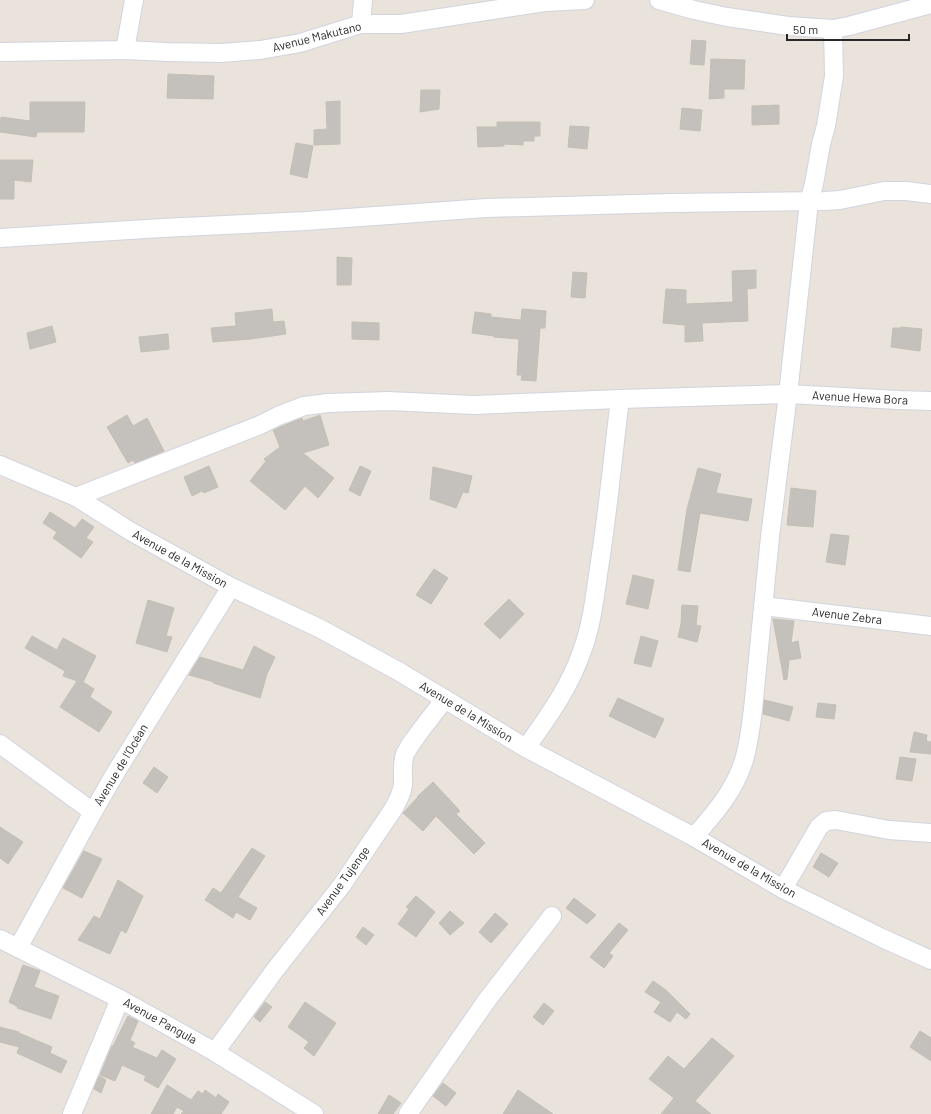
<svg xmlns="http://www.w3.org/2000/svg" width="931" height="1114" font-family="Barlow,sans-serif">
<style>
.building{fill:#c4c0bb;stroke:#c4bfb5}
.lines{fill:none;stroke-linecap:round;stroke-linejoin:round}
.minor-casing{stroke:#d1d3df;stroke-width:20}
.minor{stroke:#fff;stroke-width:18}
.labels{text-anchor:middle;stroke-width:3;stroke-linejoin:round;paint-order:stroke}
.street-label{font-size:12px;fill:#282828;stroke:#fff}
</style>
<rect width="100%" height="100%" fill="#e9e3db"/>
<g class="building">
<path d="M692,40L706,41L704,65L690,64Z"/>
<path d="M711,59L745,60L744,89H724V98L709,99Z"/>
<path d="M168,74L214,76L213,99L167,98Z"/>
<path d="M421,90H440L439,109L420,112Z"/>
<path d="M340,101V144L314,145V130L327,129L326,102Z"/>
<path d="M30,102H85L84,132H37L36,137L0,132L1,117L30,121Z"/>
<path d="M779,105V124L752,125V106Z"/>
<path d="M682,108L702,110L700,131L680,129Z"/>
<path d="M497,122H540V136H534V141H523V145L504,144V146L478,147L477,127H497Z"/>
<path d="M570,126L589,127L587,149L568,147Z"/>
<path d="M296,143L313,146L307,178L290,174Z"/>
<path d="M0,160H33L31,182L14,180V199H0Z"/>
<path d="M337,257L352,258L351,285H337Z"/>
<path d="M756,270V288L747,289L748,321L702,323L703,341L685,342V325L663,323L666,289L686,290V304L733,302L732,271Z"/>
<path d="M573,272L587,273L585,298L571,297Z"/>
<path d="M272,309L273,322L284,321L286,334L251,339L213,342L211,328L236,326L235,313Z"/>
<path d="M522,309L546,311L545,328H540L536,381L521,380L522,375H517L519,339L494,337V336L472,333L475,312L491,314V317L521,320Z"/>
<path d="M352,322L379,323V340L352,339Z"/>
<path d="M52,326L56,342L30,349L27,333Z"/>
<path d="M901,327L922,329L920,351L891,347L893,328H901Z"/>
<path d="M168,334L169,349L141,352L139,337Z"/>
<path d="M127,415L133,426L147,418L164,451L135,463L133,460L128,463L107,427Z"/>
<path d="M320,415L329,445L303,453L334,478L318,498L305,486L285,510L250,481L266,461L264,459L280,447L273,430L302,418L303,421Z"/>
<path d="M209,466L218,487L204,493L202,491L192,496L184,477Z"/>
<path d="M360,466L371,471L360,496L349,490Z"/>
<path d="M433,467L472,476L468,493L463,492L456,508L430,499Z"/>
<path d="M698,468L721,474L716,493L752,499L748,521L700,513L690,572L678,570L687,509Z"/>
<path d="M791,488L816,491L813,527L787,525Z"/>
<path d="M50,512L75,528L82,519L94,527L86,538L93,542L81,558L53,538L57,532L43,523Z"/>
<path d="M831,534L849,536L845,565L826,562Z"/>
<path d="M434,569L448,578L431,604L416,595Z"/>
<path d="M633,575L654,580L648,609L626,604Z"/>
<path d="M509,599L524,614L500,639L484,624Z"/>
<path d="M148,600L174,608L166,636L172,637L167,652L136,643Z"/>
<path d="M682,605L698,606L696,625L701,626L697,642L678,637L681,624Z"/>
<path d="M773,619L794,621L791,643L798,641L801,658L789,660L787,679L784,680Z"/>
<path d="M32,636L57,650L63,638L96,656L83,682L94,689L90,697L112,712L99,732L60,707L77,681L63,676L65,671L25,648Z"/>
<path d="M641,636L658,641L651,667L634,663Z"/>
<path d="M254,646L275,657L267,674L260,698L213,683L214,682L189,675L200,657L243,670Z"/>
<path d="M618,698L664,719L655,738L609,716Z"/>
<path d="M764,700L793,707L789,721L763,714Z"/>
<path d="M818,703L836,705L834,719L816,717Z"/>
<path d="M914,732L927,735L926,741L931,742V754L910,752Z"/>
<path d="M900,757L916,759L912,781L896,779Z"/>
<path d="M154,767L168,777L157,793L143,783Z"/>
<path d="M433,782L460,811L456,814L485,843L474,854L436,816L423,831L403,813L418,797H417Z"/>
<path d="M0,827L23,842L8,864L0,858Z"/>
<path d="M252,848L265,856L238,897L257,908L250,920L236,912L233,918L205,900L213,888L221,893Z"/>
<path d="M84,851L102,859L82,898L63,888Z"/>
<path d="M821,853L838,863L829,877L813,867Z"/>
<path d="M118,880L143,896L126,933L121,930L110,954L78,940L94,916L100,919Z"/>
<path d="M416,896L435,912L416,937L398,924L409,909L406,907Z"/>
<path d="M574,898L596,915L587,924L566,908Z"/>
<path d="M450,911L464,923L450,935L439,923Z"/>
<path d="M495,913L508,924L491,943L479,932Z"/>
<path d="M619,923L628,930L609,953L613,956L604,968L590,957Z"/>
<path d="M363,927L374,935L366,945L356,937Z"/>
<path d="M23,965L40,971L34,987L59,996L51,1019L17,1008L18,1007L9,1002Z"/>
<path d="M653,981L666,990L690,1014L686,1019L677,1012L670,1022L654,1012L661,1002L645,992Z"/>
<path d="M265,1002L272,1007L260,1022L254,1017Z"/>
<path d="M305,1002L336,1023L314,1056L304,1048L309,1042L288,1027Z"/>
<path d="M544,1003L554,1011L543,1025L533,1017Z"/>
<path d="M128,1016L138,1021L130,1040L135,1043L132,1047L157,1058L162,1050L176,1059L158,1088L144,1080L146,1076L122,1065L115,1081L100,1075L112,1046H113Z"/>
<path d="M0,1027L19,1032V1033L52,1047L50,1053L67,1061L61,1073L17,1053L19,1047L0,1042Z"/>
<path d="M920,1031L931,1038V1061L910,1047Z"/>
<path d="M712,1038L734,1056L695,1101L711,1114H661L674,1098L649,1079L668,1056L684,1069Z"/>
<path d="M99,1076L106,1080L101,1093L94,1089Z"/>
<path d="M443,1083L456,1093L446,1106L433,1096Z"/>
<path d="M167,1085L191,1100L198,1091L203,1094L205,1090L216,1098L218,1094L229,1102L221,1114H181L184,1111L177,1107L173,1114H151Z"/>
<path d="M518,1090L553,1114H503Z"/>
<path d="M389,1095L401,1103L393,1114H378Z"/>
</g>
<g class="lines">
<g class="minor-casing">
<g id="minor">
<path d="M659,0L694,10L727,17L788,26L833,29L849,26L931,4"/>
<path d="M361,24L363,0"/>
<path d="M125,50L134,0"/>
<path d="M0,52L125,50L167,52L222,53L260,50L300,43L361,24H401L545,2L585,0"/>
<path d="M0,238L162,228L306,221L486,208L671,203L825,201L840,200L884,191H906L931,194"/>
<path d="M0,465L76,497L130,531L231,587L319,628L398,671L526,748L694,837L783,889L882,938L931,960"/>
<path d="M76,497L260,425L278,416L304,406L328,403L388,401L474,405L620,399L788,394L898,400L931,401"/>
<path d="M763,606L931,626"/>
<path d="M0,744L93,812"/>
<path d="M526,748C547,718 570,687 582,651C592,624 595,596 599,568C608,512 613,455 620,399"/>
<path d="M694,837C713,815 732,794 742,766C748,750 751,726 753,709L770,537L788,394L809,202L814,184L821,144L826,126L834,76L833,29"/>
<path d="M783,889L819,827L826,821L836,820L889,830L931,833"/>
<path d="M0,939L120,999L215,1052L314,1114"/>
<path d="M18,948L93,812L116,772L231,587"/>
<path d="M215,1052L275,970L342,885L392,811C398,801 404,790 403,779C403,770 402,763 405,754C407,750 410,745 413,741C423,727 434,713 445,699"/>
<path d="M72,1114L120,999"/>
<path d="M408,1114L487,1000L552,916"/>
</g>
</g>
<use href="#minor" class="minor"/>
</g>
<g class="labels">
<g class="street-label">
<text transform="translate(317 37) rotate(-14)" y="4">Avenue Makutano</text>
<text transform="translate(860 398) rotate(3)" y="4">Avenue Hewa Bora</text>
<text transform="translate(180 559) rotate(29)" y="4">Avenue de la Mission</text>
<text transform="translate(847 616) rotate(7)" y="4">Avenue Zebra</text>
<text transform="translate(466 712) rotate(31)" y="4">Avenue de la Mission</text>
<text transform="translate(121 765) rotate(-59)" y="4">Avenue de l'Océan</text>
<text transform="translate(749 868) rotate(30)" y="4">Avenue de la Mission</text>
<text transform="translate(343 881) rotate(-54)" y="4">Avenue Tujenge</text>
<text transform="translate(160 1021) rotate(29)" y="4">Avenue Pangula</text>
</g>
</g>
<path d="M787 34v6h122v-6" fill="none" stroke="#282828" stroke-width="2"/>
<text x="793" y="34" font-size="12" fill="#282828" stroke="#ffffff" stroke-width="3" paint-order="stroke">50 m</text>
</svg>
